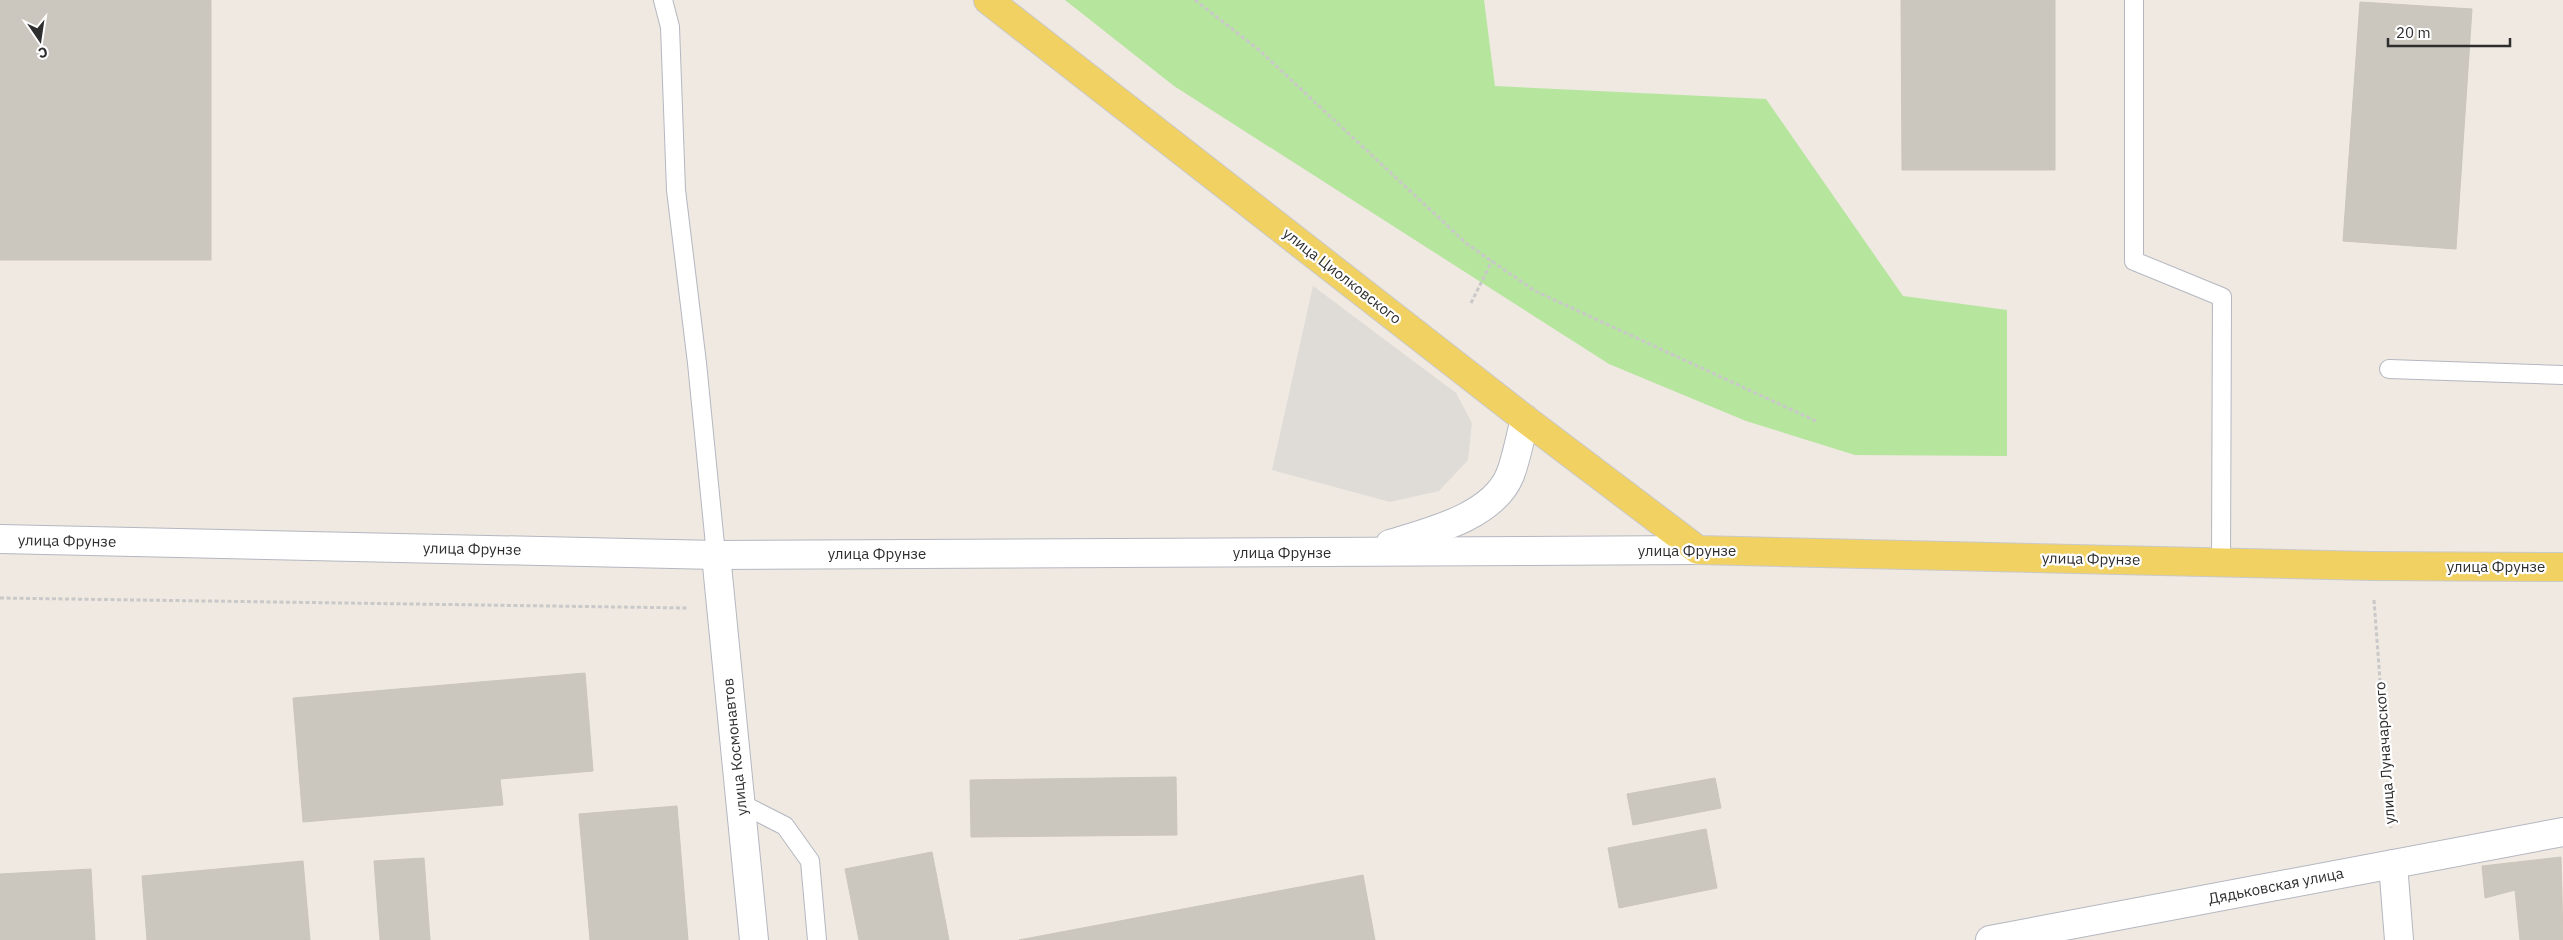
<svg xmlns="http://www.w3.org/2000/svg" width="2563" height="940" font-family="'IBM Plex Sans',sans-serif">
<style>
.green{fill:#b6e59e}
.plaza{fill:#dfdcd8}
.building{fill:#cbc7bf;stroke:#cbc5ba}
.lines{fill:none;stroke-linecap:round;stroke-linejoin:round}
.lane-casing{stroke:#b4b7c1;stroke-width:20}
.street-casing{stroke:#b4b7c1;stroke-width:30}
.secondary-casing{stroke:#b4b7c1;stroke-width:30}
.primary-casing{stroke:#c9c9c9;stroke-width:30}
.path{stroke:#c9c9c9;stroke-width:3;stroke-dasharray:4 2.5;stroke-linecap:butt}
.lane{stroke:#fff;stroke-width:18}
.street{stroke:#fff;stroke-width:28}
.secondary{stroke:#fff;stroke-width:28}
.primary{stroke:#f2d163;stroke-width:28}
.labels{text-anchor:middle;stroke-width:4.5;stroke-linejoin:round;paint-order:stroke}
.street-label{font-size:15px;fill:#2e2e2e;stroke:#fff}
</style>
<rect width="100%" height="100%" fill="#efe9e1"/>
<path class="green" d="M1065,0H1484L1495,86L1766,99L1903,296L2007,310V456L1855,455L1746,421L1609,364L1174,86Z"/>
<path class="plaza" d="M1313,286L1456,393L1472,423L1468,460L1439,491L1390,502L1272,470Z"/>
<g class="building">
<rect x="0" y="0" width="211" height="260"/>
<path d="M1901,0H2055V170H1902Z"/>
<path d="M2360,2L2472,9L2456,249L2343,241Z"/>
<path d="M585,673L593,771L500,779L503,805L303,822L293,698Z"/>
<path d="M1176,777L1177,835L971,837L970,780Z"/>
<path d="M1715,778L1721,808L1633,825L1627,794Z"/>
<path d="M677,806L688,940H590L579,814Z"/>
<path d="M1706,829L1717,888L1619,908L1608,848Z"/>
<path d="M932,852L949,940H859L845,869Z"/>
<path d="M2561,857L2563,940H2520L2515,890L2485,898L2482,866Z"/>
<path d="M424,858L430,940H380L374,861Z"/>
<path d="M303,861L310,940H147L142,876Z"/>
<path d="M91,869L95,940H0V874Z"/>
<path d="M1363,875L1375,940H1019Z"/>
</g>
<g class="lines">
<g class="lane-casing">
<g id="lane">
<path d="M663,0L670,27L676,190L697,363L716,555"/>
<path d="M2134,0V261L2222,297L2221,562"/>
<path d="M2389,369L2563,375"/>
<path d="M740,803L785,826L810,861L817,940"/>
</g>
</g>
<g class="street-casing">
<g id="street">
<path d="M2393,864L2399,940"/>
<path d="M1990,940L2563,832"/>
</g>
</g>
<g class="secondary-casing">
<g id="secondary">
<path d="M0,539L716,555L1698,550"/>
<path d="M1390,544C1429,532 1493,517 1510,475C1517,457 1520,437 1525,419"/>
<path d="M716,555L754,940"/>
</g>
</g>
<g class="primary-casing">
<path id="primary" d="M988,0L1525,419L1698,550L2372,566L2563,567"/>
</g>
<g class="path">
<path d="M1195,0L1259,50L1467,244L1535,291L1816,421"/>
<path d="M1471,303L1492,261"/>
<path d="M0,598L687,608"/>
<path d="M2374,600L2391,828"/>
</g>
<use href="#lane" class="lane"/>
<use href="#street" class="street"/>
<use href="#secondary" class="secondary"/>
<use href="#primary" class="primary"/>
</g>
<g class="labels">
<g class="street-label">
<text transform="translate(1342 276) rotate(38)" y="5">улица Циолковского</text>
<text transform="translate(67 541) rotate(1)" y="5">улица Фрунзе</text>
<text transform="translate(472 549) rotate(1)" y="5">улица Фрунзе</text>
<text x="1687" y="556">улица Фрунзе</text>
<text x="1282" y="558">улица Фрунзе</text>
<text x="877" y="559">улица Фрунзе</text>
<text transform="translate(2091 559) rotate(1)" y="5">улица Фрунзе</text>
<text x="2496" y="572">улица Фрунзе</text>
<text transform="translate(735 747) rotate(-96)" y="5">улица Космонавтов</text>
<text transform="translate(2385 753) rotate(-94)" y="5">улица Луначарского</text>
<text transform="translate(2276 886) rotate(-11)" y="5">Дядьковская улица</text>
</g>
</g>
<g transform="translate(40 40) rotate(167)" stroke="#ffffff" stroke-width="4" paint-order="stroke">
<path d="M0-4L9 19L0 12L-9 19Z" fill="#2e2e2e"/>
<text y="-8" font-size="14" font-weight="bold" text-anchor="middle" fill="#2e2e2e">С</text>
</g>
<path d="M2388 38v8h122v-8" fill="none" stroke="#2e2e2e" stroke-width="2.5"/>
<text x="2396" y="38" font-size="15" fill="#2e2e2e" stroke="#ffffff" stroke-width="4" paint-order="stroke">20 m</text>
</svg>
